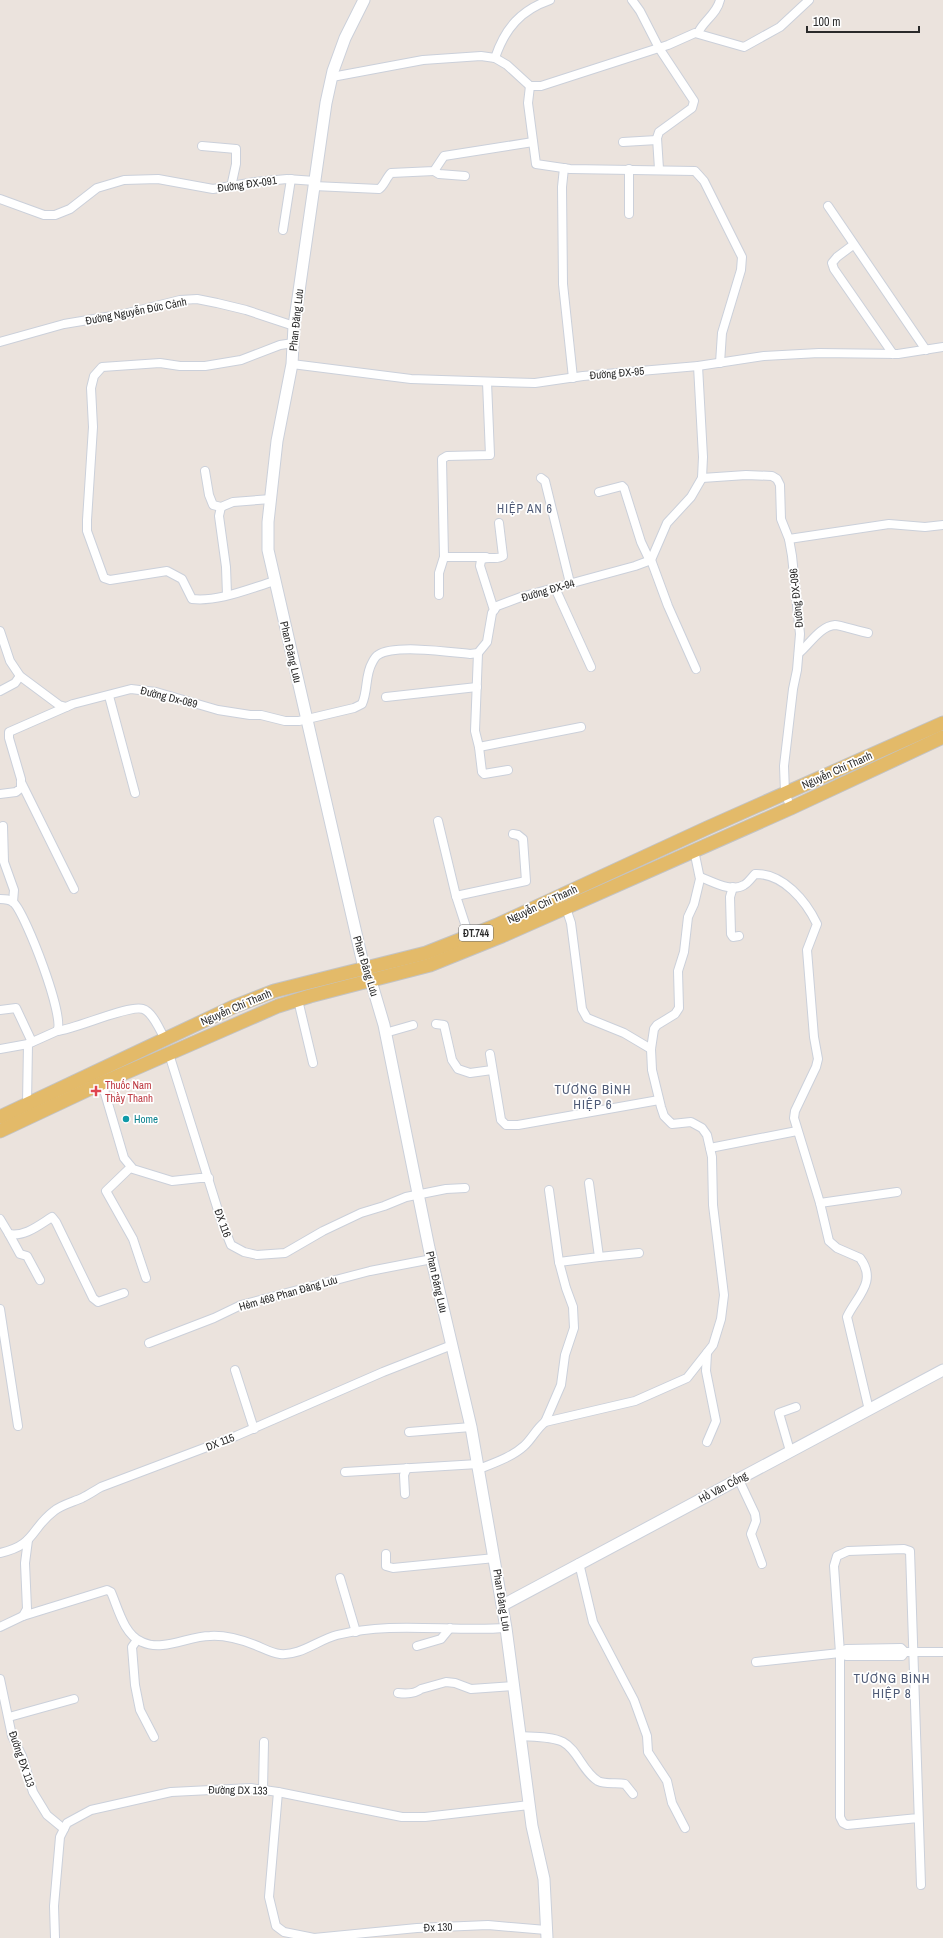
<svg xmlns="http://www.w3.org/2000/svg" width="943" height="1938" font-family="'Archivo Narrow',sans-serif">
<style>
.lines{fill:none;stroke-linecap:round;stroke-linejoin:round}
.street-casing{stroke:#cbd0da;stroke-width:10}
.secondary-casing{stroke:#cbd0da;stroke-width:13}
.primary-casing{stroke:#c3c3c3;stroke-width:15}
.street{stroke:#fff;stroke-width:8}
.secondary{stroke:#fff;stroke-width:11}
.primary{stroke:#e3ba69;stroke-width:13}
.health-dot{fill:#e0444e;stroke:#fff;stroke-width:1.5}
.culture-dot{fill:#0f9aa8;stroke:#fff;stroke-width:1.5}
.labels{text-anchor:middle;stroke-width:3.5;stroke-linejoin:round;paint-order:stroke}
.shield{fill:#fff;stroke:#6a6a6a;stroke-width:1}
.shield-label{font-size:10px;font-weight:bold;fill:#2a2a2a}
.street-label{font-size:11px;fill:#2a2a2a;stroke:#fff}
.health-label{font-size:11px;fill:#be3a42;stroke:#fff;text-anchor:start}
.culture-label{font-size:11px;fill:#0d838f;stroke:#fff;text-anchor:start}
.neighbourhood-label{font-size:12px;letter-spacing:1px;fill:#4e5a76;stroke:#fff}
.quarter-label{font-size:13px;letter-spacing:1px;fill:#4e5a76;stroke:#fff}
</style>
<rect width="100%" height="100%" fill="#ebe3dd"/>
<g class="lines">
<g class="street-casing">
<g id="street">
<path d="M632,0L640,11L659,48L694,101L692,108L659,132L657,138L659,169"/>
<path d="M698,33C703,21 717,14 720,0"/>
<path d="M495,58C505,28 521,10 550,0"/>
<path d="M332,77L423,60L481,56L495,58L507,65L530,86H541L668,45L695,33L744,47L780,27L809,0"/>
<path d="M530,86L528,103L536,164L570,169L695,171L704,181L742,257L741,270L722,333L720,363"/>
<path d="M623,142L657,140"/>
<path d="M202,146L236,149V164L231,187"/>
<path d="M564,168L562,187L563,284L573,378"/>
<path d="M434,171L439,174L465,176"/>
<path d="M314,186L379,189C384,186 386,178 391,173L434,171L444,156L533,142"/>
<path d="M0,199L44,215H55L70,209L97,188L124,180L158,179L213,189L255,182L287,179L315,181"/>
<path d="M828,206L926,350"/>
<path d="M629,214V169"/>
<path d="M283,230L291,179"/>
<path d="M853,245L837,257L832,263L834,269L893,354"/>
<path d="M0,342L64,324L124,314L180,300L197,299L217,303L246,310L294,326"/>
<path d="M292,364L411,379L535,383L583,376L698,366L764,356L819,353L898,354L943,347"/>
<path d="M205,471L209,495L213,505L221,507L233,502L271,499"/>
<path d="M541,478L545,481L570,583"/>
<path d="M702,478L746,475L772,476L777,479L780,485L781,519L789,539L792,556L800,634L797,670L793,689L784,766L785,793L791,808"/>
<path d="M599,492L622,486L624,488L641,542L650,561"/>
<path d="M221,507L219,516L226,567L227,595"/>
<path d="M789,539L889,524L925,527L943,525"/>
<path d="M444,557L442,459L447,456L490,455L487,382"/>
<path d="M651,560L668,606L696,669"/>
<path d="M275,581C248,589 219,602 192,599L182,579L167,571L110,580L104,578L87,531V520L93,427L91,388L94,376L102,367L160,363L180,366H205L241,360L280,345L293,343"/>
<path d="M555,588L591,667"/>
<path d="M439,595V573L444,557H486"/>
<path d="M494,610L480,566L481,560C488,555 496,561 503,556L499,523"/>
<path d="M0,631L10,661L20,676L59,705L66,707"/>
<path d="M478,653L475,731L479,747L581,727"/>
<path d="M799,653C809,645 820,626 835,625C840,625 861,632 868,633"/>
<path d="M0,691L15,683L20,676"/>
<path d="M109,696L135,793"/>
<path d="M386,697L477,687"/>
<path d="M479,747L482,772L484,774L508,770"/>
<path d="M21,782L74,889"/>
<path d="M0,794L16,792L21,788V779L9,738V732L73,704L131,689L156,692L218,710L250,715H261L285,721H299L354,708L362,704C368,691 365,675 372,663C373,661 376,656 378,655C394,644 450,652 470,654L478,653L487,642L492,613L497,606L521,597L635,566L651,560L667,523L691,497L702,478L703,457L698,366"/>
<path d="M438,821L456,896L469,936"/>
<path d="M3,826L4,862L14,890L13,902"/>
<path d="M700,877C712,881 731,893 744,885C748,883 752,877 755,874C783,873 806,901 817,924L807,950L814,1037L818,1059L816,1067L795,1111L794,1118L820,1203L829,1241L837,1248L860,1258C878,1282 856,1297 847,1317L869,1410"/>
<path d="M733,887L730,897L731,934L733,937L739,936"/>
<path d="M456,896L526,881L523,839L518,835L513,834"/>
<path d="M0,899C5,899 10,899 14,903C26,915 66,1019 57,1031L28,1044L27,1104"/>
<path d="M566,908L571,923L582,1009L587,1018L624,1033L651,1049"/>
<path d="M298,1000L313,1063"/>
<path d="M0,1010L16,1008L32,1042"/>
<path d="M436,1024L444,1025L452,1060L458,1069L470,1073L492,1070"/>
<path d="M57,1031C76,1029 130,1004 143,1009C153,1012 160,1031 165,1039"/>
<path d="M385,1033L413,1025"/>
<path d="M0,1049L28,1044"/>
<path d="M169,1054L222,1223L231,1245L244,1252L257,1255L285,1253L323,1231L361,1213L384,1206L406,1197L446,1189L465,1188"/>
<path d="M490,1054L501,1120L506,1125H518L659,1100"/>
<path d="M102,1083L124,1158L133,1169L172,1181L200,1178H209"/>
<path d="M710,1148L797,1131"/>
<path d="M131,1167L106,1191L133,1239L146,1278"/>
<path d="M820,1203L897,1192"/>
<path d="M0,1219L9,1234C25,1237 39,1225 52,1217L56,1222L93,1298L98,1302L124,1293"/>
<path d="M9,1234L20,1254L27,1256L40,1280"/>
<path d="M599,1257L639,1253"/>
<path d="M559,1262L599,1257L589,1183"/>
<path d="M0,1309L18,1426"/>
<path d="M149,1343L214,1318L241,1305L370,1271L432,1259"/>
<path d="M707,1353L706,1371L716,1421L707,1442"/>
<path d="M235,1370L254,1429"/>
<path d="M545,1422L635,1401L687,1378L713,1345L721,1319L724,1295L713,1205L712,1157L707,1135L702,1128L691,1122L672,1124L664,1116L661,1107L652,1070L651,1049L654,1029L657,1025L675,1014L679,1008L678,971L684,952L688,917L694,904L700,879L694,850"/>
<path d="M409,1432L471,1427"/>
<path d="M790,1451L779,1413L796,1407"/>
<path d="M479,1469C494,1463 512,1457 524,1446C532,1439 536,1429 545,1422L561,1385L565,1355L574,1328L573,1307L566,1288L559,1262L549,1190"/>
<path d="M345,1472L478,1464"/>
<path d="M738,1478L755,1514L756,1521L751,1534L762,1564"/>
<path d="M405,1494L404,1475L407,1468"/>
<path d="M0,1553C36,1545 30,1529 54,1511C61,1505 73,1502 82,1498C88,1495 94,1491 101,1487L236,1436L383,1372L452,1345"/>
<path d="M386,1554V1566L393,1568L495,1558"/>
<path d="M579,1563L593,1622L634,1700L647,1736L648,1752L667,1781L672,1803L685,1828"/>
<path d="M340,1578L356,1632"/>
<path d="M23,1616L107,1590L111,1592C118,1608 124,1635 142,1642C163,1652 188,1636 210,1636C224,1635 242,1640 255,1645C263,1648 271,1653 280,1654C300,1656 318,1640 337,1635C392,1621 450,1632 506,1628"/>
<path d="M0,1627L23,1616L27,1609L25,1563L28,1540"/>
<path d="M137,1640L132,1647L135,1685L140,1710L154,1737"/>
<path d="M417,1646L441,1639L450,1628"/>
<path d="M843,1653L846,1649L901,1648L905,1652"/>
<path d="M756,1662L840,1653L846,1656H902L905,1652H943"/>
<path d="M0,1679L12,1736L22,1756L33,1792L47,1815L64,1829"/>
<path d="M398,1693C406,1694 415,1694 421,1689L446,1682L455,1683L471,1689L513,1686"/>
<path d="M9,1717L74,1699"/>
<path d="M519,1736C532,1737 551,1736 563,1742C578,1750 582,1771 598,1781C606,1785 617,1782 625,1784L633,1794"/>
<path d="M263,1790L264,1742"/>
<path d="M278,1792L269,1897L276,1926L284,1932L314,1938L417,1928L488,1925L546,1930"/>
<path d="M918,1818L847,1825L843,1823L840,1817V1653L834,1566L837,1556L848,1551L904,1549L910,1551L921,1885"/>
<path d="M55,1938L54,1906L60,1837L67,1823L91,1810L171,1792L251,1788L278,1792L402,1817H425L529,1805"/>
</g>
</g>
<g class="secondary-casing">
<g id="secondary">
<path d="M364,0L345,38L333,71L326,103L294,326L292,364L277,441L268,522V550L364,968L371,981L384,1025L429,1248L471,1427L506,1628L532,1826L544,1879L547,1938"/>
<path d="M503,1605L943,1370"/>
</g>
</g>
<g class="primary-casing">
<g id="primary">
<path d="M0,1117L233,1007L274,991L426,953L497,925L707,828L943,723"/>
<path d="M0,1131L102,1083L278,1006L310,996L430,965L502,936L791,808L943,737"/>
</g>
</g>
<use href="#street" class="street"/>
<use href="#secondary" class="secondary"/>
<use href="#primary" class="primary"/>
</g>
<path class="health-dot" d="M94 1085h4v4h4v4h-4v4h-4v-4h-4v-4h4z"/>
<circle class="culture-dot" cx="126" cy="1119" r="4"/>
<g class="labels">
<rect class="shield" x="459" y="925" width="34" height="16" rx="3"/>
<g class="shield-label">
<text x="476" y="937">ĐT.744</text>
</g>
<g class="street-label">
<text transform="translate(247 184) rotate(-8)" y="4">Đường ĐX-091</text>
<text transform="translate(136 311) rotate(-11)" y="4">Đường Nguyễn Đức Cảnh</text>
<text transform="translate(296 320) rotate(-84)" y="4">Phan Đăng Lưu</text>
<text transform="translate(617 373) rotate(-5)" y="4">Đường ĐX-95</text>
<text transform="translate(548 590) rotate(-16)" y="4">Đường ĐX-94</text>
<text transform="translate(796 598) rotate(-96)" y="4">Đường ĐX-096</text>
<text transform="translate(291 652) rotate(77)" y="4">Phan Đăng Lưu</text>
<text transform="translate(169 697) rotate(14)" y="4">Đường Dx-089</text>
<text transform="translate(837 770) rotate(-24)" y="4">Nguyễn Chí Thanh</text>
<text transform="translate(542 904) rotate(-25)" y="4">Nguyễn Chí Thanh</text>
<text transform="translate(366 966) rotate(73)" y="4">Phan Đăng Lưu</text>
<text transform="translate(236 1007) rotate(-23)" y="4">Nguyễn Chí Thanh</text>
<text transform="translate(223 1223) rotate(70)" y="4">ĐX 116</text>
<text transform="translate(437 1282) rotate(77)" y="4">Phan Đăng Lưu</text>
<text transform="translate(288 1293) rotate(-16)" y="4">Hẻm 468 Phan Đăng Lưu</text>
<text transform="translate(220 1442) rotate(-21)" y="4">DX 115</text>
<text transform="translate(723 1487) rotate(-28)" y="4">Hồ Văn Cống</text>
<text transform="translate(502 1600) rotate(81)" y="4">Phan Đăng Lưu</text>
<text transform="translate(22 1759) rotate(71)" y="4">Đường ĐX 113</text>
<text transform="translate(238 1790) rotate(1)" y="4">Đường DX 133</text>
<text transform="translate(438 1927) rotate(-2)" y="4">Đx 130</text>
</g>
<g class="health-label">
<text x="105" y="1089">Thuốc Nam<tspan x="105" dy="13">Thầy Thanh</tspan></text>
</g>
<g class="culture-label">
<text x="134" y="1123">Home</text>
</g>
<g class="neighbourhood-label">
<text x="525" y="513">HIỆP AN 6</text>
</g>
<g class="quarter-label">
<text x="593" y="1094">TƯƠNG BÌNH<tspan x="593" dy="15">HIỆP 6</tspan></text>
<text x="892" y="1683">TƯƠNG BÌNH<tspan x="892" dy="15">HIỆP 8</tspan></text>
</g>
</g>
<path d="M807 26v6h112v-6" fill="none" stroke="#2a2a2a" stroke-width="2"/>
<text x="813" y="26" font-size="12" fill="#2a2a2a" stroke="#ffffff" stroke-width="3" paint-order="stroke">100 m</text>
</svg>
